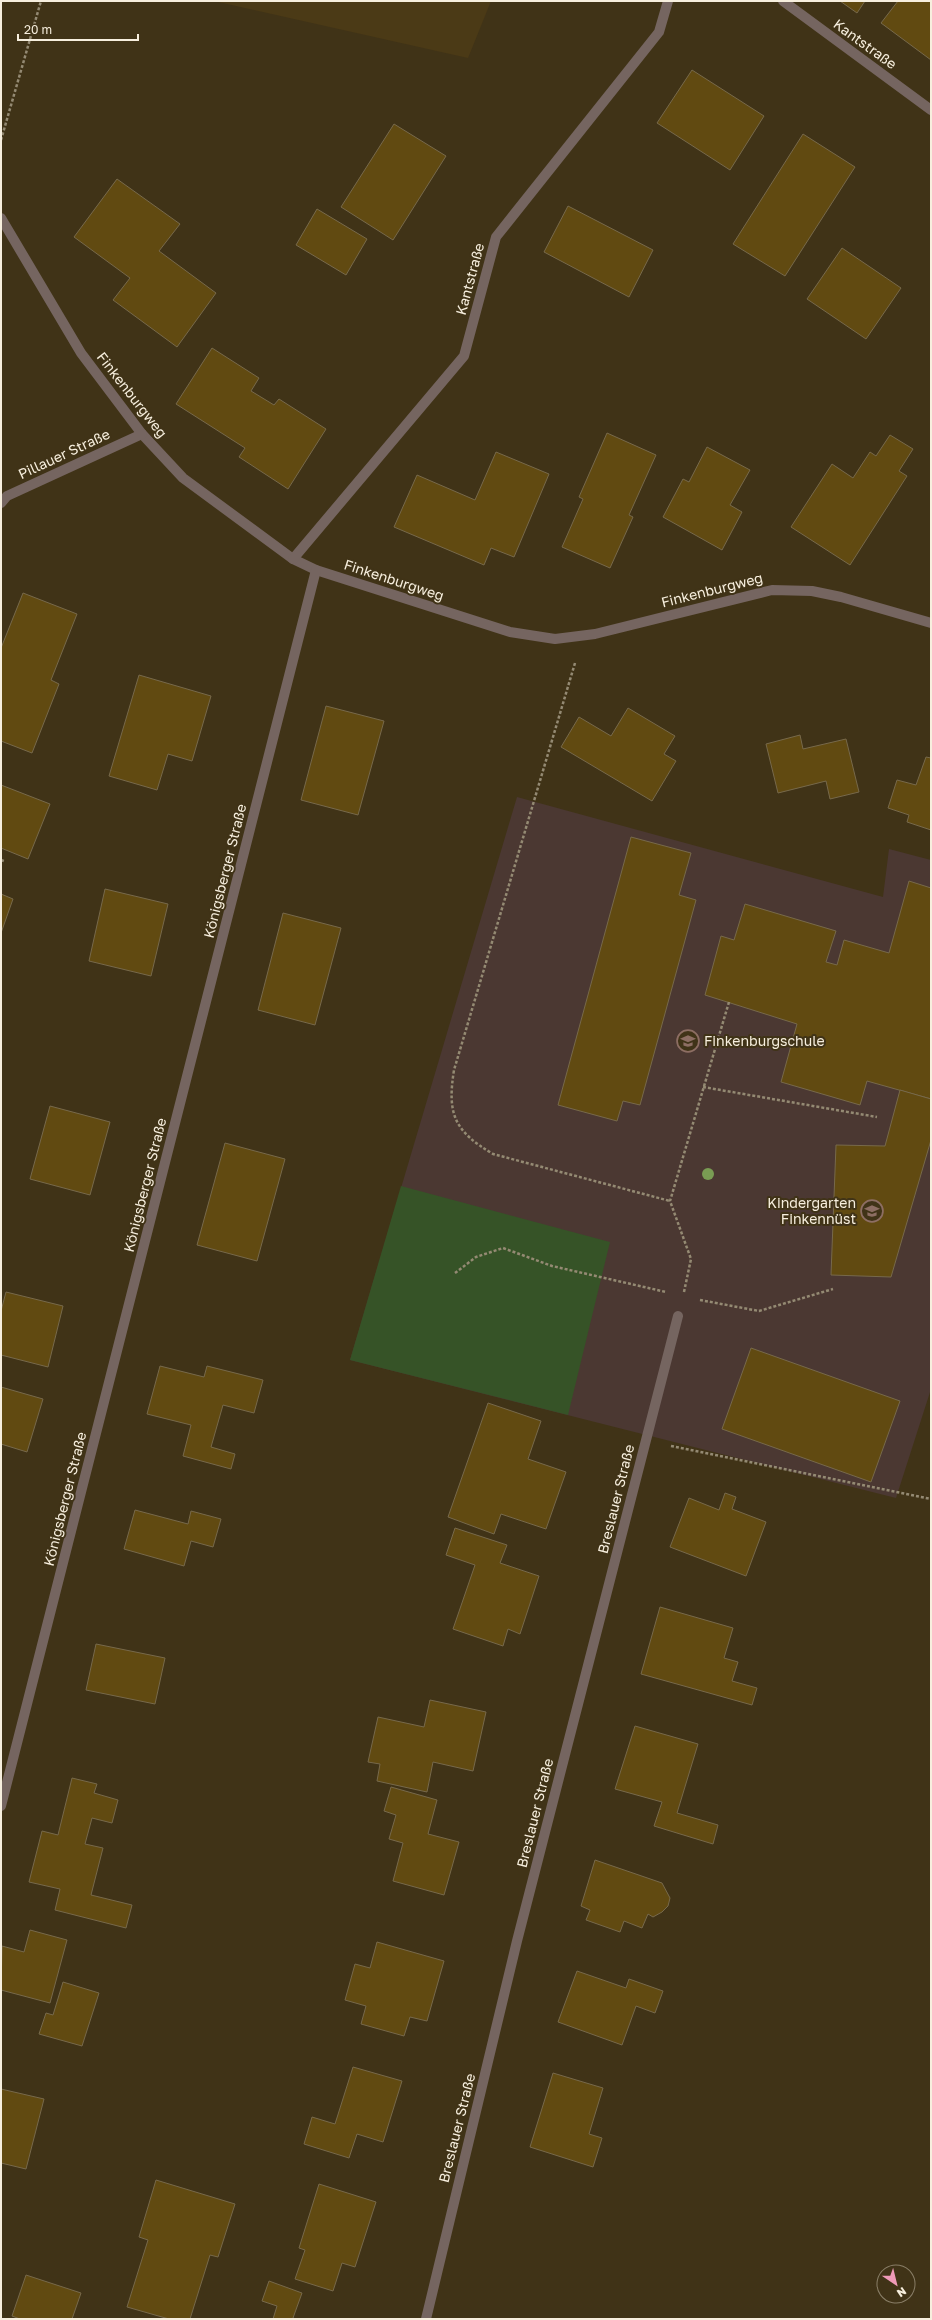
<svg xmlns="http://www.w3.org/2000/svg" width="932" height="2320" font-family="'Golos Text',sans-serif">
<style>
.built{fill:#4b3a16}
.education{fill:#4b3832}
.green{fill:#365327}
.building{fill:#614a11;stroke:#77694b}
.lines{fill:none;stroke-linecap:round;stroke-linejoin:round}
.path{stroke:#948a73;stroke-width:2.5;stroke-dasharray:3 2;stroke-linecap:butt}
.minor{stroke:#756560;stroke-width:10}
.tree{fill:#799c53}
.labels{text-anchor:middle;stroke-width:4;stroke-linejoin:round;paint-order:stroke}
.street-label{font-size:14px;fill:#f7efde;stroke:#403317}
.poi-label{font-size:14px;fill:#f7efde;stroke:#403317;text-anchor:start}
</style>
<rect width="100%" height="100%" fill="#403317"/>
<path class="built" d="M214,1H491L468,58Z"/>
<path class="education" d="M517,797L883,897L889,849L931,860V1389L896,1498L350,1360Z"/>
<path class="green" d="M401,1186L610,1242L568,1415L350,1360Z"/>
<g class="building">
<path d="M840,1H865L857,13Z"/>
<path d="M898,1H931V60L881,23Z"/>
<path d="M692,70L764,116L730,170L657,123Z"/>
<path d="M394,124L446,156L393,240L341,207Z"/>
<path d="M803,134L855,167L785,276L733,244Z"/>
<path d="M117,179L180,224L159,251L216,293L177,347L113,300L130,278L74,237Z"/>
<path d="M568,206L653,250L629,297L544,252Z"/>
<path d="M317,209L367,239L346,275L296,245Z"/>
<path d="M842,248L901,288L866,339L807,299Z"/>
<path d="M212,348L259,378L251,391L274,405L279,399L326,429L288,489L239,457L245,448L176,404Z"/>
<path d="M607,433L656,455L629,515L633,517L610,568L562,547L583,499L579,497Z"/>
<path d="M890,435L913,449L899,471L907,476L850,565L791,527L832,464L853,478L870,452L876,456Z"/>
<path d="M707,447L750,470L730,505L742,512L722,550L663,517L683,479L689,482Z"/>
<path d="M496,452L549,474L514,557L491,548L484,565L394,527L417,475L475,500Z"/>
<path d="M23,593L77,614L51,680L59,684L32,753L1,741V648Z"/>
<path d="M139,675L211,696L192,761L168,754L157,790L109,776Z"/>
<path d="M326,706L384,721L358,815L301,800Z"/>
<path d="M628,708L675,736L664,754L676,761L652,801L561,747L579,717L611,736Z"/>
<path d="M800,735L803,749L846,739L859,792L830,799L826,781L778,793L766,744Z"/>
<path d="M926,757L931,758V830L907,822L909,815L888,808L897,780L916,785Z"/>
<path d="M1,785L50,804L28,859L1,848Z"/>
<path d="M631,837L691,853L679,895L696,900L640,1105L623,1101L617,1121L558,1105Z"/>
<path d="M909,881L931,888V1099L867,1081L860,1105L781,1082L797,1024L705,995L721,936L734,940L745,904L836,931L826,962L837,965L844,940L889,953Z"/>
<path d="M105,889L168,904L151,976L89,961Z"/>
<path d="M1,894L13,899L1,933Z"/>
<path d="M283,913L341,928L315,1025L258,1010Z"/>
<path d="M900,1090L931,1099V1140L891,1277L831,1275L836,1145L885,1146Z"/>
<path d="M50,1106L110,1122L90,1195L30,1179Z"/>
<path d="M225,1143L285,1159L257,1261L197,1245Z"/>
<path d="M6,1292L63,1306L48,1367L1,1355V1311Z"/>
<path d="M751,1348L900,1401L871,1482L722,1429Z"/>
<path d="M160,1366L204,1377L207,1366L263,1380L254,1413L223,1405L211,1447L235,1454L231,1469L183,1456L191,1425L147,1414Z"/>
<path d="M1,1387L43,1399L27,1452L1,1444Z"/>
<path d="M488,1403L541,1421L528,1459L566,1472L546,1529L501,1514L494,1534L448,1517Z"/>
<path d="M725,1493L736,1497L732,1509L766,1522L746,1576L670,1547L689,1498L719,1510Z"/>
<path d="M135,1510L188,1524L191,1511L221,1519L213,1547L191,1541L184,1566L124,1549Z"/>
<path d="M455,1528L507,1545L500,1563L539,1576L520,1634L508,1629L503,1646L453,1629L475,1565L446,1555Z"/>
<path d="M660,1607L733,1628L724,1658L738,1662L732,1681L757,1688L752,1705L641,1674Z"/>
<path d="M96,1644L165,1658L155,1704L86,1690Z"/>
<path d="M430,1700L486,1712L473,1771L433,1762L427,1792L377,1781L380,1764L368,1762L378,1717L424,1727Z"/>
<path d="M635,1726L698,1744L677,1813L718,1825L713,1844L654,1826L662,1802L615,1789Z"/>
<path d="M72,1778L97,1784L94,1793L118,1800L112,1823L92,1818L85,1844L103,1848L91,1895L132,1905L126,1928L55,1910L60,1889L29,1882L42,1831L58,1835Z"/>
<path d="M391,1787L437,1800L428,1834L459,1842L444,1895L393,1881L403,1843L389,1839L396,1815L384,1811Z"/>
<path d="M595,1860L662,1883L670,1898L668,1906L662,1912L653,1917L648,1914L642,1928L624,1921L620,1932L586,1920L590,1910L581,1906Z"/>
<path d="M30,1930L67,1940L50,2003L1,1990L2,1946L24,1952Z"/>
<path d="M377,1942L444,1961L427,2021L410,2017L404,2036L361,2024L366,2006L345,2000L355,1964L370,1968Z"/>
<path d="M577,1971L626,1988L629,1979L663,1991L655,2013L636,2006L622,2045L558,2022Z"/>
<path d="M63,1982L99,1993L82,2046L39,2034L46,2013L53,2015Z"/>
<path d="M353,2067L402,2081L383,2142L357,2134L349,2158L304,2144L312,2117L335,2124Z"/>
<path d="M553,2073L603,2088L589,2134L602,2138L593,2167L530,2147Z"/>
<path d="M1,2089L44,2099L26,2169L1,2163Z"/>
<path d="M156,2180L235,2204L218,2257L210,2255L190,2319H169L127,2307L148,2240L139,2237Z"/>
<path d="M319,2184L376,2202L355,2267L342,2263L333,2291L295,2279L305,2250L299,2248Z"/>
<path d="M26,2275L81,2293L72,2319H20L12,2316Z"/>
<path d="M269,2281L302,2293L293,2318L296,2319H273L277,2306L262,2301Z"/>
</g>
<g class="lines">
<g class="path">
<path d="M1,140L41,1"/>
<path d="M575,663L454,1070C447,1114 454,1131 493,1154L670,1201"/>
<path d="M1,860L4,861"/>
<path d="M703,1087L877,1117"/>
<path d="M455,1273L476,1257L503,1248L552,1266L666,1292"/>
<path d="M684,1292L691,1259L670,1201L729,1002"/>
<path d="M700,1300L759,1311L833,1289"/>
<path d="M671,1446L931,1499"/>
</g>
<g class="minor">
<path d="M783,1L931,110"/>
<path d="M1,218L81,353L142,434L183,478L293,559L316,570L510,632L555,639L595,634L772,590L812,591L841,597L931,623"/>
<path d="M1,503L7,496L142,434"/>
<path d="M293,559L464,356L496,237L659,32L668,1"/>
<path d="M1,1806L316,570"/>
<path d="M426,2319L517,1941L678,1316"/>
</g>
</g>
<circle class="tree" cx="708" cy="1174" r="6"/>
<defs>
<g id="school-ring" transform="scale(1.15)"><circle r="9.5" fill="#403317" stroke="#8d6e63" stroke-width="1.5"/><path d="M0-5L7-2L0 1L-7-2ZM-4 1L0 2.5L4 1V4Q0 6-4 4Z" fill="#8d6e63"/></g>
</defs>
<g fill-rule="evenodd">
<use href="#school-ring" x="688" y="1041"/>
<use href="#school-ring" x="872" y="1211"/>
</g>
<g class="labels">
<g class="street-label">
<text transform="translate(865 44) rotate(36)" y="5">Kantstraße</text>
<text transform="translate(470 279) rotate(-75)" y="5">Kantstraße</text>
<text transform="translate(132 395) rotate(52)" y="5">Finkenburgweg</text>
<text transform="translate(64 454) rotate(-25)" y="5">Pillauer Straße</text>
<text transform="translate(394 580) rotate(18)" y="5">Finkenburgweg</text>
<text transform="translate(712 590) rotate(-14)" y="5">Finkenburgweg</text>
<text transform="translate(225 871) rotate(-76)" y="5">Königsberger Straße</text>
<text transform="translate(145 1185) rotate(-76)" y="5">Königsberger Straße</text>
<text transform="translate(65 1499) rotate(-76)" y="5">Königsberger Straße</text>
<text transform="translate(616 1499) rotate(-76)" y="5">Breslauer Straße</text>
<text transform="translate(535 1813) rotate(-76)" y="5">Breslauer Straße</text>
<text transform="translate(457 2128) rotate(-76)" y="5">Breslauer Straße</text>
</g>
<g class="poi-label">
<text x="704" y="1046">Finkenburgschule</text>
<text x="856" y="1208" text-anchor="end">Kindergarten<tspan x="856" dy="16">Finkennüst</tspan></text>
</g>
</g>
<rect width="932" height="2320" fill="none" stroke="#f7efde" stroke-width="4"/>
<g transform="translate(896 2284) rotate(145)"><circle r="19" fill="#403317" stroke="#897e67"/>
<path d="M0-3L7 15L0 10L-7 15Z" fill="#ef9ab8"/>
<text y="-6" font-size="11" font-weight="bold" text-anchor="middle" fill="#f7efde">N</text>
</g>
<path d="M18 34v6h120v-6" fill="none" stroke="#f7efde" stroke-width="2"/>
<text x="24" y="34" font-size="12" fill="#f7efde" stroke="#403317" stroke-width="3" paint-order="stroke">20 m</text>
</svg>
